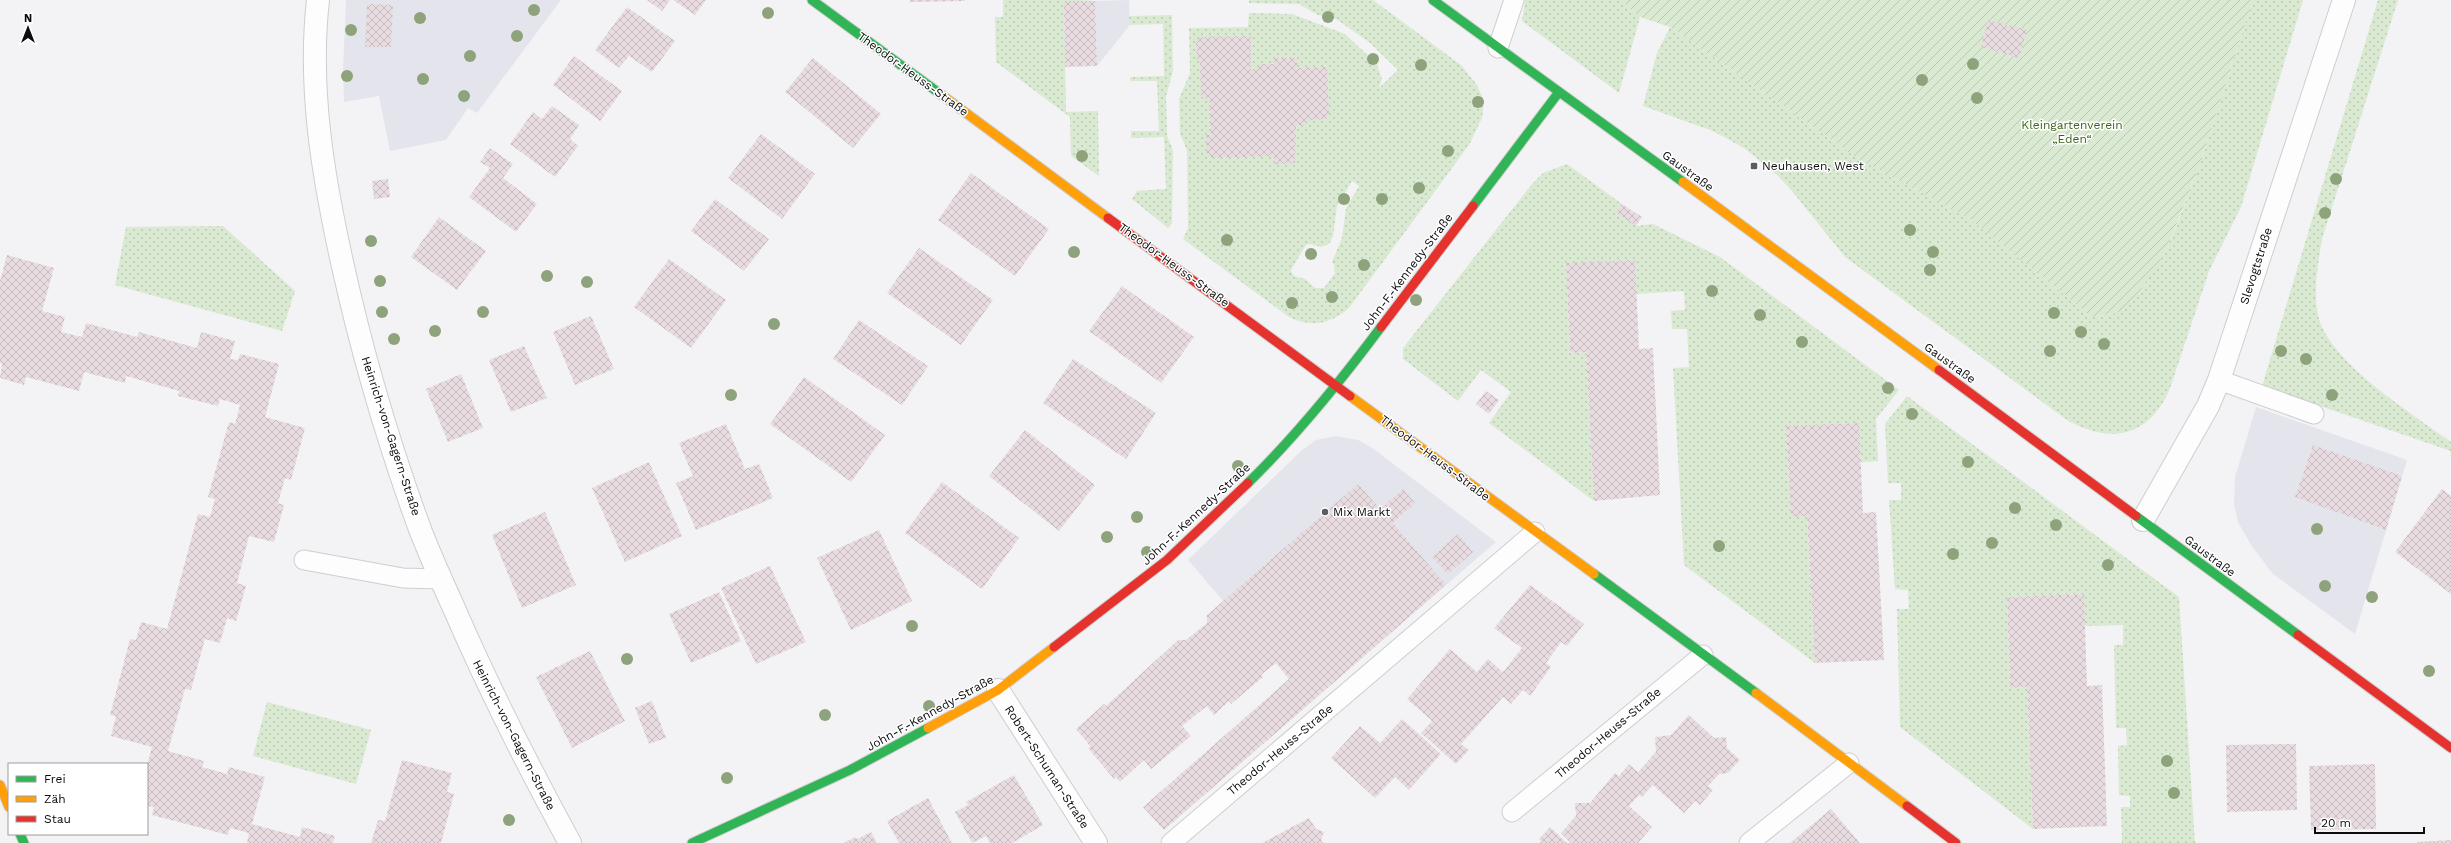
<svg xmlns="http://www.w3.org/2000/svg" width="2451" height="843" font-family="'Work Sans',sans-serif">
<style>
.built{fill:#e4e5ec}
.grass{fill:url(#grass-dots);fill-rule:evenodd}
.garden{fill:url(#garden-furrows)}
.building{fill:url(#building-cross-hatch)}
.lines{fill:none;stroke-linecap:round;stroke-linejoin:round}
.lane-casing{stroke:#ceced0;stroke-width:21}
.street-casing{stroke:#ceced0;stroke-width:24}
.fast-casing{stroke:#ceced0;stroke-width:11}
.slow-casing{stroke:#ceced0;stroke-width:11}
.jam-casing{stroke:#ceced0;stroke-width:11}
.lane{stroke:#fdfdfe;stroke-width:19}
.street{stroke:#fdfdfe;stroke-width:22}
.fast{stroke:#30b455;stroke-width:9}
.slow{stroke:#ff9f0a;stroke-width:9}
.jam{stroke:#e5322d;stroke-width:9}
.tree{fill:#8ea37c}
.poi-dot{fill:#5c5d5e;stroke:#fff;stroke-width:1.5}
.labels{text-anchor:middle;stroke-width:3;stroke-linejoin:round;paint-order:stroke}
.street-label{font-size:12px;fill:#0b0c0d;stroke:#fff}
.park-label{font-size:12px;fill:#3c6219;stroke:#fff}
.poi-label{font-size:12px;fill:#0b0c0d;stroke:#fff;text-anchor:start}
</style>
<defs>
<pattern id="grass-dots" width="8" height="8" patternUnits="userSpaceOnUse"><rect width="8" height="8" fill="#dae9d1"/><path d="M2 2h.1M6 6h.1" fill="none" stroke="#bac7b2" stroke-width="1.8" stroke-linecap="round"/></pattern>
<pattern id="garden-furrows" width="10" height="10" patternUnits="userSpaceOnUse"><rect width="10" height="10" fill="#dae9d1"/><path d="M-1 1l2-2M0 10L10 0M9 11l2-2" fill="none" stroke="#bac7b2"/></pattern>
<pattern id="building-cross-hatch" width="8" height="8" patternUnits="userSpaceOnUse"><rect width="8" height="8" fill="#e8dce1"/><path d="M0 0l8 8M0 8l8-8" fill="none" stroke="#c6bcc0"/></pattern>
</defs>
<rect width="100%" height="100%" fill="#f3f3f5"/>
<g class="built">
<path d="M346,0H561L477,113L468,108L446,140L390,151L379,96L344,102L343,71Z"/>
<path d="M1129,0L1130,25L1097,66L1095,1Z"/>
<path d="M2256,407L2407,460L2355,634L2273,574L2251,545L2238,522L2234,504L2235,477Z"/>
<path d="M1336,436L1358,440L1371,447L1496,542L1310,702L1188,560L1301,451L1316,440Z"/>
</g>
<g class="grass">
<path d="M995,0H1096L1064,2L1066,112L1098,111L1099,176L1071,156L1070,117L996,62L995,17H1003V0Z"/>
<path d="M1249,0H1373L1461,65L1477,85L1484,101L1482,118L1469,145L1349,308C1331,324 1311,328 1289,317L1183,239L1188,228L1187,150L1180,134L1179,99L1190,73L1189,28L1248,27L1249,13L1292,14L1345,34L1377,64L1382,79L1379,88L1398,70L1369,42L1336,19L1318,15L1299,4L1249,3ZM1352,181L1359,186L1346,208L1342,238L1332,262L1334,264L1335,273L1324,288H1315L1305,279L1294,276L1291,271C1292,268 1304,248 1306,245L1310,244L1321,247L1329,244L1333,236L1337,206Z"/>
<path d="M1525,0H1620L1640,17L1619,93L1522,21Z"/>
<path d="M2253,0H2303L2241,207L2209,271L2170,388C2150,437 2111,445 2067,420L1845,257L1792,191L1778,176L1744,148L1713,131L1643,106L1657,53L1670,27L1859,159L1970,219L2092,317L2121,312L2165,253L2176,227L2198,170Z"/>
<path d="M2378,0H2398L2322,239C2318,264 2313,290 2318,315C2328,362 2413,414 2451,442V451L2262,386Z"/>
<path d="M1172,15L1173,71L1166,96L1167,135L1173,151L1172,223L1168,228L1132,199L1137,191L1166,189L1164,137L1131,138V131H1159L1157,81H1130V77L1164,76L1163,24L1130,25L1129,16Z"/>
<path d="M1567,164L1622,204L1636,226L1653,224L1720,257L1899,390L1876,419L1878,461L1861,462L1858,423L1786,427L1791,516H1807L1815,663L1684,565L1673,368L1689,367L1687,329H1672L1671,311L1685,310L1684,291L1636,294L1634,260L1566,264L1570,353L1586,352L1594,501L1489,423L1511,392L1481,370L1458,401L1403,359V348L1532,184L1543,173Z"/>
<path d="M223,226L295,291L282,331L115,285L126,227Z"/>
<path d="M1907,396L2179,597L2195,843H2122L2121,807H2130V796L2119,795L2118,746L2127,745L2126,728H2116L2114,645H2123V625L2085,626L2083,594L2007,597L2010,688L2027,687L2033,829L1900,727L1897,609H1909L1908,590L1895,589L1889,500H1901V483H1888L1885,424Z"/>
<path d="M267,702L371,730L356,784L253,756Z"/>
</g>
<path class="garden" d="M1620,0H2253L2198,170L2165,253L2134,300L2121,312L2092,317L1970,219L1859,159L1670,27L1640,17Z"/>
<g class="building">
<path d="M647,0H670L662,11Z"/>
<path d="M673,0H706L695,15Z"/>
<path d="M910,0H965V1L910,2Z"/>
<path d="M1064,1H1095L1097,66L1065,67Z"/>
<path d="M367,4L393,5L391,47H365Z"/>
<path d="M627,7L675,41L652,72L629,56L619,68L595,50Z"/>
<path d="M1988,20L2027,30L2019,58L1981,47Z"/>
<path d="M1251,36V70L1259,69V64H1274L1273,58H1297V68L1327,67L1329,115H1327V119L1305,120V125H1296L1295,163L1275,164L1273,156L1211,158V155H1207L1206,135H1211L1209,98L1201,99L1200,59L1197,60L1196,40L1200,39V37Z"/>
<path d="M574,56L622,91L600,121L553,85Z"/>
<path d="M813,58L881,114L853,148L785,92Z"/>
<path d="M552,106L579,125L570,139L578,146L555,177L510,144L533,112L542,119Z"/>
<path d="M761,134L815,174L782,219L728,178Z"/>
<path d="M490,148L513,164L503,178L537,204L516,232L469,197L490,168L480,162Z"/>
<path d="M971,173L1049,229L1015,276L938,220Z"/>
<path d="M388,179L390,197L374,199L372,181Z"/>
<path d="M715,199L769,239L744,271L691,231Z"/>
<path d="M1622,204L1642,217L1636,226L1616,212Z"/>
<path d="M439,217L486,251L457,290L411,257Z"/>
<path d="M919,248L993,300L961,345L887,293Z"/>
<path d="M7,255L54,268L42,311L65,317L61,332L82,337L86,323L137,337L139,332L197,348L201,332L235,341L230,359L238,360L240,354L279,364L265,417L305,428L291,480L285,478L278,503L284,505L274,542L249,536L237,583L246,586L236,621L227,618L220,643L205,639L191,690L185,689L168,751L204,761L202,767L227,774L229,767L265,777L252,824L300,837L302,827L335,836L333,843H247L249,833L230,828L228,835L152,815L154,807L147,806V765L152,747L111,736L116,716L110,715L130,639L136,640L141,622L167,629L198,514L210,517L215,499L208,497L229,422L235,424L240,405L220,399L218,406L178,396L179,391L126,376L125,383L84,372L79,391L26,377L24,385L0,378L2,364L0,363V281Z"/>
<path d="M669,259L726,300L691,348L634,307Z"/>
<path d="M1635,260L1639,349L1653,348L1660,495L1594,501L1586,352L1570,353L1566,263Z"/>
<path d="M1122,286L1194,337L1161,383L1089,331Z"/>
<path d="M591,316L614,369L575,385L553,332Z"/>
<path d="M859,320L928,366L902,405L833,359Z"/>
<path d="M524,346L547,398L511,412L489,360Z"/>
<path d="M1073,359L1156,413L1126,459L1043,403Z"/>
<path d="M461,374L483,428L448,442L426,389Z"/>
<path d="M804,377L885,435L851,482L770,424Z"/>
<path d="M1486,391L1499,400L1489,414L1476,404Z"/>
<path d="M1859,423L1863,513L1876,512L1884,660L1815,663L1807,516L1791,517L1786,426Z"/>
<path d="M726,424L745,469L759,464L773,498L696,530L676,483L693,476L679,443Z"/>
<path d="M1025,430L1095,485L1059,531L989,476Z"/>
<path d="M2313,445L2402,476L2386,530L2295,497Z"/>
<path d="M649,462L682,536L625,562L592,488Z"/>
<path d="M942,482L1019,538L982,589L905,533Z"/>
<path d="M1358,484L1380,509L1403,489L1415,503L1393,523L1446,585L1164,830L1143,807L1289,679L1276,663L1261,675L1263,677L1231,704L1229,701L1214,715L1207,706L1182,726L1191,736L1151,769L1144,760L1120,782L1116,777L1114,779L1088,748L1091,747L1076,729L1104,704L1106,706L1178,640H1186L1207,623V615Z"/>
<path d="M2442,489L2451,496V594L2395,552Z"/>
<path d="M545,512L576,585L522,608L492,535Z"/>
<path d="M879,530L912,601L851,630L817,558Z"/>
<path d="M1458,534L1473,552L1448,574L1432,557Z"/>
<path d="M770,566L806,642L756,664L721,588Z"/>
<path d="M1530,585L1584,624L1567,646L1561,642L1546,663L1551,667L1530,696L1523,690L1511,704L1503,697L1461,744L1469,750L1456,764L1421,733L1432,721L1407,699L1450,649L1477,672L1488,659L1503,672L1522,648L1494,628Z"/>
<path d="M719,592L741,641L691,663L669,614Z"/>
<path d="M2084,594L2087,686L2102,685L2107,826L2033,829L2027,687L2010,688L2007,597Z"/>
<path d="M590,651L625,721L572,748L536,677Z"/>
<path d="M652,701L666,738L649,744L635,708Z"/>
<path d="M1689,715L1714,738L1726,737L1727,748L1740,760L1728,773L1719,774L1708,786L1713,790L1700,805L1695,801L1684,813L1653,785L1642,797L1639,795L1629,806L1652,827L1638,843H1571L1561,833L1576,816L1575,803H1590L1615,773L1619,776L1629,764L1638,772L1656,752L1655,737L1671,735Z"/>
<path d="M1402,719L1441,754L1409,790L1395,777L1375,798L1331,758L1360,726L1380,743Z"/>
<path d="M2296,744L2297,810L2227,812L2226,745Z"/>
<path d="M402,760L452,773L447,792L454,794L441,843H371L378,820L385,821Z"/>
<path d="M2375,764L2376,829L2311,830L2309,766Z"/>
<path d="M1014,775L1043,825L1012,843H990L986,836L972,843L955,812L968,805L966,802Z"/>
<path d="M928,798L952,843H899L887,821Z"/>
<path d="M1831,809L1860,843H1790Z"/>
<path d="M1309,818L1316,829L1324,832L1321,840L1323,843H1262Z"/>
<path d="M1550,827L1567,843H1539L1541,841L1539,839Z"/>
<path d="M871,832L877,843H844L855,837L857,839Z"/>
<path d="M2451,840V843H2417V842Z"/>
</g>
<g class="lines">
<g class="lane-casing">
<g id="lane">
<path d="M1498,48L1514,0"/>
<path d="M2219,380L2314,414"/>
<path d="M304,560L403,578L441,579"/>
<path d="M1512,812L1703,655"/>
<path d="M1171,843L1535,532"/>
<path d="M1749,843L1849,763"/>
</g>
</g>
<g class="street-casing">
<g id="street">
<path d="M318,0C308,88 323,176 342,262C362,353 389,445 421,532C431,557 442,582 453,606C488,687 528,766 570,843"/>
<path d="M2143,520L2208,406L2219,380L2344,0"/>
<path d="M998,690L1096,843"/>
</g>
</g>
<g class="fast-casing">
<g id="fast">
<path d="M812,0L939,93"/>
<path d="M1433,0L1683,182"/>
<path d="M1473,206L1559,92"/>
<path d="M1248,483C1297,435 1340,382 1381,327"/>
<path d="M2136,516L2298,635"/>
<path d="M1594,574L1756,693"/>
<path d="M20,834L24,843"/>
<path d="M692,843L850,770L928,728"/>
</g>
</g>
<g class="slow-casing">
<g id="slow">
<path d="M939,93L1108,218"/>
<path d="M1683,182L1939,370"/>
<path d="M1350,396L1594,574"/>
<path d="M1756,693L1907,806"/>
<path d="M928,728L998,690L1054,647"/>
<path d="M0,785L9,807"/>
</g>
</g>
<g class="jam-casing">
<g id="jam">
<path d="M1108,218L1350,396"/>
<path d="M1381,327L1473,206"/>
<path d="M1939,370L2136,516"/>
<path d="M2298,635L2451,748"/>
<path d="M1054,647L1167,560L1248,483"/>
<path d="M1907,806L1956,843"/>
</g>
</g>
<use href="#lane" class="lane"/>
<use href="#street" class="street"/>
<use href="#fast" class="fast"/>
<use href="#slow" class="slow"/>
<use href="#jam" class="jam"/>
</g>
<g class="tree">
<circle cx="534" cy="10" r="6"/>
<circle cx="768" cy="13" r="6"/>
<circle cx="1328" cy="17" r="6"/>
<circle cx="420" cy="18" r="6"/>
<circle cx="351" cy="30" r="6"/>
<circle cx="517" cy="36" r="6"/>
<circle cx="470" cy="56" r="6"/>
<circle cx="1373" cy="59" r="6"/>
<circle cx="1973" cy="64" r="6"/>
<circle cx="1421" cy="65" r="6"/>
<circle cx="347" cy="76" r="6"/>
<circle cx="423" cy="79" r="6"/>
<circle cx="1922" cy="80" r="6"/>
<circle cx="464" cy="96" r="6"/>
<circle cx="1977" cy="98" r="6"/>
<circle cx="1478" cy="102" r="6"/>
<circle cx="1448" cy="151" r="6"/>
<circle cx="1082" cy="156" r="6"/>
<circle cx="2336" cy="179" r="6"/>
<circle cx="1419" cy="188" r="6"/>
<circle cx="1344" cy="199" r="6"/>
<circle cx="1382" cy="199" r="6"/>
<circle cx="2325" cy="213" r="6"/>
<circle cx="1910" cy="230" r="6"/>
<circle cx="1227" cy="240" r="6"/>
<circle cx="371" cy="241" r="6"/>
<circle cx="1074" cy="252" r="6"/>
<circle cx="1933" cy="252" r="6"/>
<circle cx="1311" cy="254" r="6"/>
<circle cx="1364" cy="265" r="6"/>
<circle cx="1930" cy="270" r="6"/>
<circle cx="547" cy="276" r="6"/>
<circle cx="380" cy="281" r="6"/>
<circle cx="587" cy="282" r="6"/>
<circle cx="1712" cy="291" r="6"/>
<circle cx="1332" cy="297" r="6"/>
<circle cx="1416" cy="300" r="6"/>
<circle cx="1292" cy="303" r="6"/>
<circle cx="382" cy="312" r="6"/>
<circle cx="483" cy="312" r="6"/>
<circle cx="2054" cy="313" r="6"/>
<circle cx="1760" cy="315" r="6"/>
<circle cx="774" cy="324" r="6"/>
<circle cx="435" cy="331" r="6"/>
<circle cx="2081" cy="332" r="6"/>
<circle cx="394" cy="339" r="6"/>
<circle cx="1802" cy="342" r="6"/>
<circle cx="2104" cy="344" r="6"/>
<circle cx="2050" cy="351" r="6"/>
<circle cx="2281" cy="351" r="6"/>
<circle cx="2306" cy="359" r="6"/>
<circle cx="1888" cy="388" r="6"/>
<circle cx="731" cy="395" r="6"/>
<circle cx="2332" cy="395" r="6"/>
<circle cx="1912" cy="414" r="6"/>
<circle cx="1968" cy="462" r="6"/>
<circle cx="1238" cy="466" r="6"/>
<circle cx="2015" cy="508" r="6"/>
<circle cx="1137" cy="517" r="6"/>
<circle cx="2056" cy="525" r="6"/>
<circle cx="2317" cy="529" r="6"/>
<circle cx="1107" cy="537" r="6"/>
<circle cx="1992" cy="543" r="6"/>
<circle cx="1719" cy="546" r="6"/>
<circle cx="1147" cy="552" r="6"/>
<circle cx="1953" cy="554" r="6"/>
<circle cx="2108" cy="565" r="6"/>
<circle cx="2325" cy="586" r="6"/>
<circle cx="2372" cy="597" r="6"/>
<circle cx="912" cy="626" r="6"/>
<circle cx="627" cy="659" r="6"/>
<circle cx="2429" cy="671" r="6"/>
<circle cx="929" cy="706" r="6"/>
<circle cx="825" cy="715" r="6"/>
<circle cx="2167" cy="761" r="6"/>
<circle cx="727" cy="778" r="6"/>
<circle cx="2174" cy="793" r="6"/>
<circle cx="509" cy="820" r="6"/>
</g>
<g class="poi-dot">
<rect x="1750" y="162" width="8" height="8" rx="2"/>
<circle cx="1325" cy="512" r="4"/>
</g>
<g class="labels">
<g class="street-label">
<text transform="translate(913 74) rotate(36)" y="4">Theodor-Heuss-Straße</text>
<text transform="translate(1688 171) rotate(36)" y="4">Gaustraße</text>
<text transform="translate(1174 265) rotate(36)" y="4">Theodor-Heuss-Straße</text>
<text transform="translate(2256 266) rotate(-72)" y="4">Slevogtstraße</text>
<text transform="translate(1407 272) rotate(-53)" y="4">John-F.-Kennedy-Straße</text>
<text transform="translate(1950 363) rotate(36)" y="4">Gaustraße</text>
<text transform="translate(391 436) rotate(72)" y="4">Heinrich-von-Gagern-Straße</text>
<text transform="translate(1435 458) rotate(37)" y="4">Theodor-Heuss-Straße</text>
<text transform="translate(1196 514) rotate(-43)" y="4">John-F.-Kennedy-Straße</text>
<text transform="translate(2210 556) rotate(37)" y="4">Gaustraße</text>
<text transform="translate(930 713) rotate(-29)" y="4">John-F.-Kennedy-Straße</text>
<text transform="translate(1608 733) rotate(-40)" y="4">Theodor-Heuss-Straße</text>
<text transform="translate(514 735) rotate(63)" y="4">Heinrich-von-Gagern-Straße</text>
<text transform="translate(1280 750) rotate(-40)" y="4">Theodor-Heuss-Straße</text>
<text transform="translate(1047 767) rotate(57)" y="4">Robert-Schuman-Straße</text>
</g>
<g class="park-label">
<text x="2072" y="129">Kleingartenverein<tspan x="2072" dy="14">„Eden“</tspan></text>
</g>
<g class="poi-label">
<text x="1762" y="170">Neuhausen, West</text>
<text x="1333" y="516">Mix Markt</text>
</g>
</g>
<rect x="8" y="763" width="140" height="72" fill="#ffffff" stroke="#9d9e9e"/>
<rect x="16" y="776" width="20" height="6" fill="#30b455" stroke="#9d9e9e"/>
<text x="44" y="783" font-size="12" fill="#0b0c0d">Frei</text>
<rect x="16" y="796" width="20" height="6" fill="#ff9f0a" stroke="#9d9e9e"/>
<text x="44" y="803" font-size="12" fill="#0b0c0d">Zäh</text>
<rect x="16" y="816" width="20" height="6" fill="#e5322d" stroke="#9d9e9e"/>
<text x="44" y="823" font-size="12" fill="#0b0c0d">Stau</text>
<g transform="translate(28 28)" stroke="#ffffff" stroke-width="3" paint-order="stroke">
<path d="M0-3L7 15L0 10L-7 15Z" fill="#0b0c0d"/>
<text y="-6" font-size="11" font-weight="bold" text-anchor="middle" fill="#0b0c0d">N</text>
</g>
<path d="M2315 827v6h109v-6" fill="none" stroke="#0b0c0d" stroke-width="2"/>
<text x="2321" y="827" font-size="12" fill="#0b0c0d" stroke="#ffffff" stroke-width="3" paint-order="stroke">20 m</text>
</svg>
